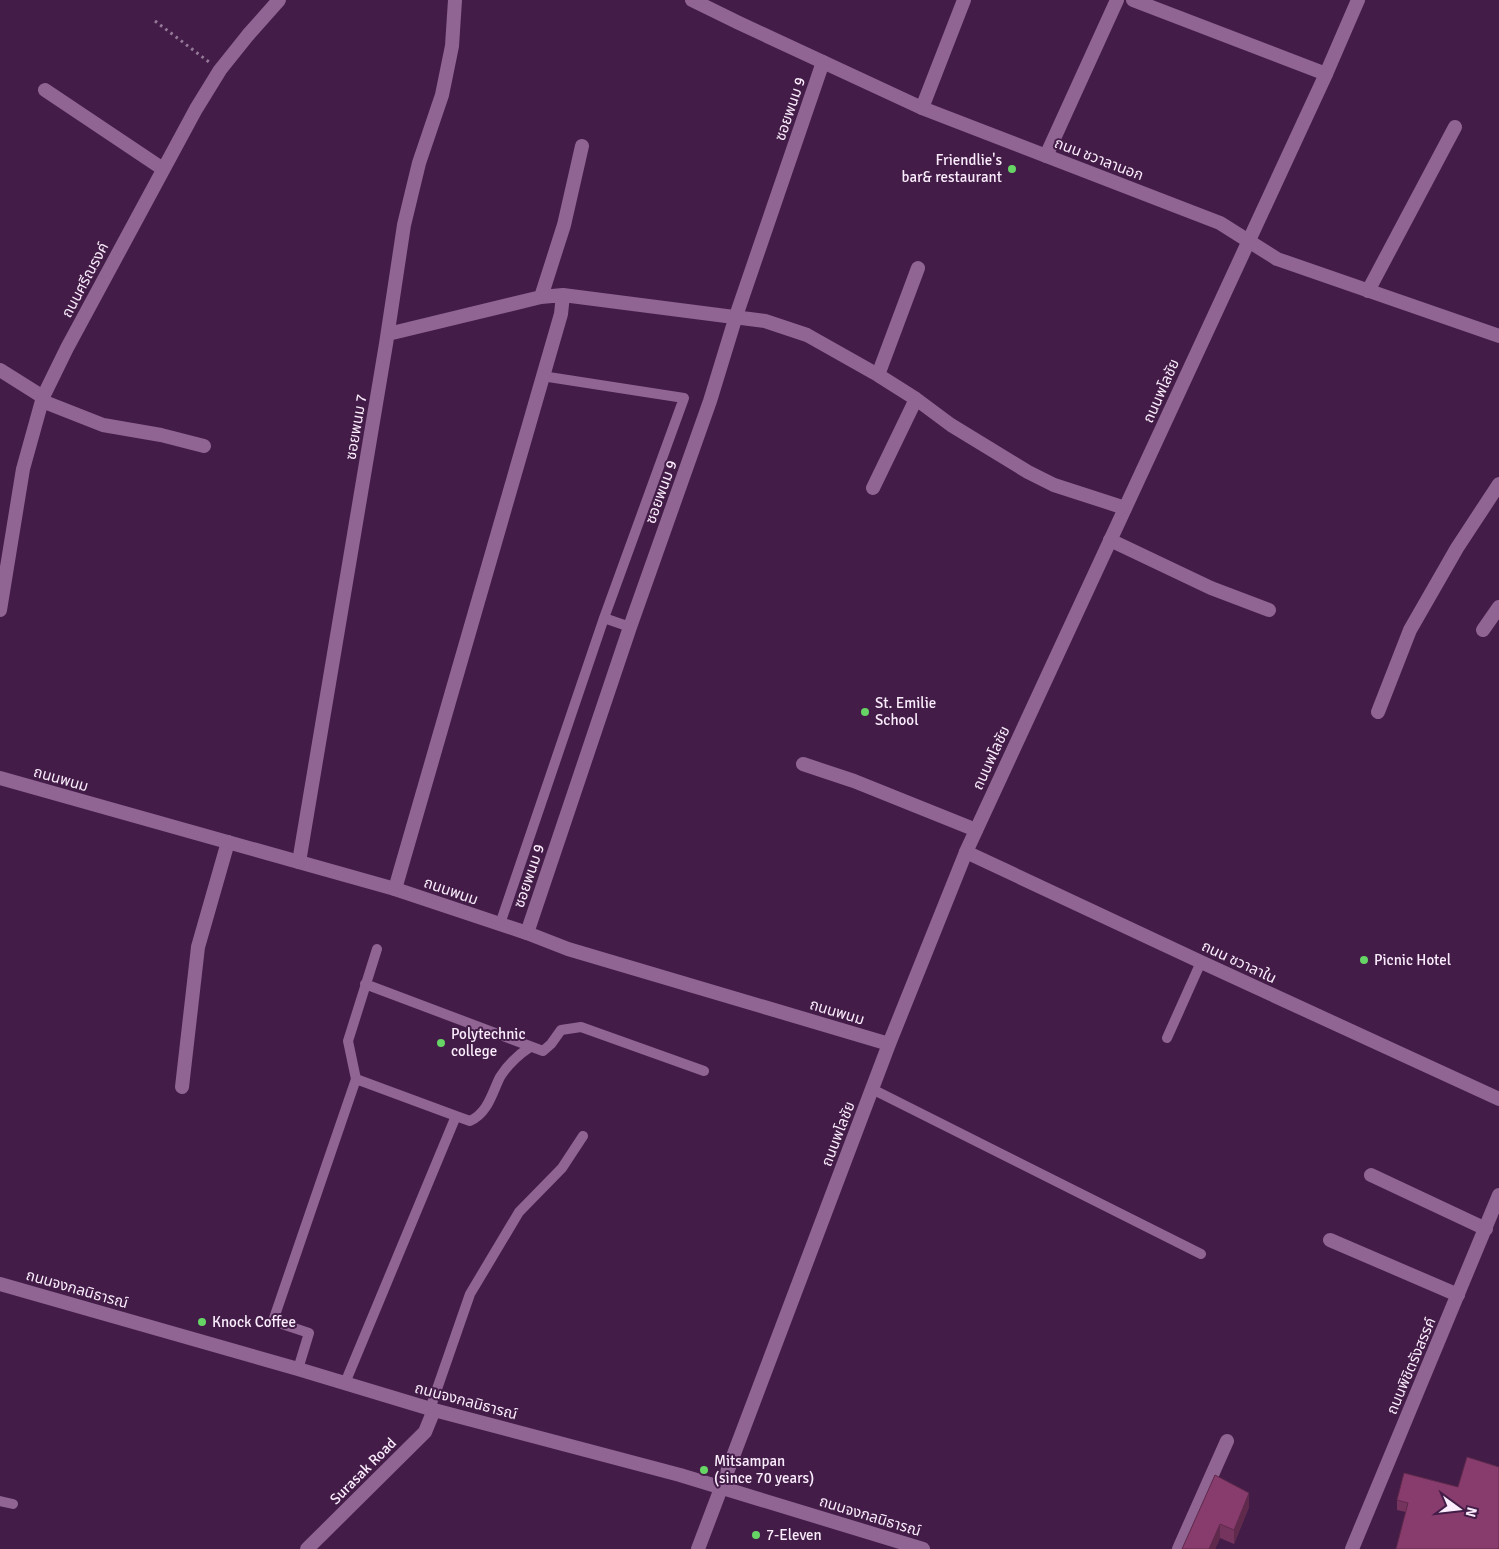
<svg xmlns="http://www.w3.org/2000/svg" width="1499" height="1549" font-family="Signika,'Noto Sans Thai',sans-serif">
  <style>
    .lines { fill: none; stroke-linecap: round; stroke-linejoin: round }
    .path { stroke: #957998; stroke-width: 3; stroke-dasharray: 2.5 4; stroke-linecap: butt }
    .service { stroke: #906594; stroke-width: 10 }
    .minor { stroke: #906594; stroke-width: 14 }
    .tertiary { stroke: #906594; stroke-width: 14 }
    .secondary { stroke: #906594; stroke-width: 14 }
    .wall { fill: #75345e }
    .shaded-wall { fill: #5f2a4c }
    .building { fill: #883c6d; stroke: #5f2a4c }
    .poi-dot { fill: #67d466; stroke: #431d48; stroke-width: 2 }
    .labels { text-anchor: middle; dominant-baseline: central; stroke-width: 4; stroke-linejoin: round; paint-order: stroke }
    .street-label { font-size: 15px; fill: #faecfc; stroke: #431d48 }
    .poi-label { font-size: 15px; fill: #faecfc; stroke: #431d48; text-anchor: start }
  </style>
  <rect width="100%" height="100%" fill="#431d48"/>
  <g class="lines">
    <!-- path -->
    <path class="path" d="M155,21L209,62"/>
    <!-- service -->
    <path class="service" d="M604,618L630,627
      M500,924L604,618L684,398L542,376
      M365,984L543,1051L551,1044L561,1030L581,1027L704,1071
      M1167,1038L1201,962
      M356,1079L348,1041L377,949
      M872,1089L1201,1254
      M456,1116L470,1121C488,1113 492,1093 500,1077C508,1064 518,1055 530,1047
      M298,1369L309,1333L273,1321L356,1079L456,1116L345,1383
      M430,1409L470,1294L519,1212L562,1168L583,1136
      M0,1501L13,1504"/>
    <!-- minor -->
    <path class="minor" d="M1133,0L1326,74
      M45,90L163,169
      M922,108L964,0
      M1046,156L1117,0
      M1368,291L1455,127
      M541,297L564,225L582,146
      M388,334L541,297L563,295L765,321L807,335L878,375L916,399L951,425L1028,472L1054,485L1125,508
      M0,370L43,397
      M878,375L918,268
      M42,401L103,425L161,435L204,446
      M873,488L916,399
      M1110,540L1211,588L1269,610
      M1483,630L1499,607
      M1378,712L1410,630L1457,548L1499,484
      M803,764L854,781L976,830
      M966,852L1201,962L1499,1099
      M299,862L386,344L404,225L419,163L442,95L452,46L455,0
      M395,889L561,314L563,295
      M527,933L630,627L710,401L736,316L823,62
      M182,1087L198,947L228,842
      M1371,1175L1486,1229
      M1330,1240L1458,1295
      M307,1549L425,1432L434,1410
      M1179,1549L1227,1441"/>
    <!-- tertiary -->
    <path class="tertiary" d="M0,778L395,889L527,933L568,949L889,1044
      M0,1284L298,1369L434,1410L680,1475L923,1549
      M698,1549L889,1044L966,852L1326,74L1358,0
      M1352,1549L1499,1195"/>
    <!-- secondary -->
    <path class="secondary" d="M692,0L739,23L922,108L1220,223L1277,259L1499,336
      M0,610L23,469L43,397L67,348L196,109L220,70L248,35L279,0"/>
  </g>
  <!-- wall -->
  <path class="wall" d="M1499,1467L1406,1512L1397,1510V1500L1458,1487Z
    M1215,1475L1249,1507L1234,1544L1220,1538L1215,1549H1182Z"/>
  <!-- shaded-wall -->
  <path class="shaded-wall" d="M1249,1493V1507L1234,1544V1530Z
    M1220,1524V1538L1215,1549H1209Z"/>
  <!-- building -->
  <path class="building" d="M1467,1457L1499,1467V1549H1396L1408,1503L1397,1500L1404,1473L1458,1487Z
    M1215,1475L1249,1493L1234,1530L1220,1524L1209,1549H1182Z"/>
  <!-- markers -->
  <g class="poi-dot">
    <circle cx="1012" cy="169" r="5"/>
    <circle cx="865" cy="712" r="5"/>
    <circle cx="1364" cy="960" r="5"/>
    <circle cx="441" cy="1043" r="5"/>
    <circle cx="202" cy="1322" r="5"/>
    <circle cx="704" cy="1470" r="5"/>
    <circle cx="756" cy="1535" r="5"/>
  </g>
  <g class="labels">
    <!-- street labels -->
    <g class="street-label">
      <text transform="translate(790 109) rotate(-71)">ซอยพนม 9</text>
      <text transform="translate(1099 159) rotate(21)">ถนน ชวาลานอก</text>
      <text transform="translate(85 280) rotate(-62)">ถนนศรีณรงค์</text>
      <text transform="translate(1161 391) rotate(-66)">ถนนพโลชัย</text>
      <text transform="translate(356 427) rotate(-80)">ซอยพนม 7</text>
      <text transform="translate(661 492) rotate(-70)">ซอยพนม 9</text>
      <text transform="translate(991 758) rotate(-65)">ถนนพโลชัย</text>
      <text transform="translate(61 779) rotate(16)">ถนนพนม</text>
      <text transform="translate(529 876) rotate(-71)">ซอยพนม 9</text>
      <text transform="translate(451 891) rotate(19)">ถนนพนม</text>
      <text transform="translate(1239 962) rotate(25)">ถนน ชวาลาใน</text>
      <text transform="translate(837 1012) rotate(17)">ถนนพนม</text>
      <text transform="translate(838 1134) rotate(-69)">ถนนพโลชัย</text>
      <text transform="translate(77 1289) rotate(16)">ถนนจงกลนิธารณ์</text>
      <text transform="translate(1411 1366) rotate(-67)">ถนนพิชิตรังสรรค์</text>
      <text transform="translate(466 1401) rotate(15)">ถนนจงกลนิธารณ์</text>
      <text transform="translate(363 1471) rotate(-45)">Surasak Road</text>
      <text transform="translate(870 1516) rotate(17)">ถนนจงกลนิธารณ์</text>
    </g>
    <!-- poi labels -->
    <g class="poi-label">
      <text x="1002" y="160" text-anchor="end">Friendlie's<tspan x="1002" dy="17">bar&amp; restaurant</tspan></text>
      <text x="875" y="703">St. Emilie<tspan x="875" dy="17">School</tspan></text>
      <text x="1374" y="960">Picnic Hotel</text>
      <text x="451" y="1034">Polytechnic<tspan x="451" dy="17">college</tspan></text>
      <text x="212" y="1322">Knock Coffee</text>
      <text x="714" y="1461">Mitsampan<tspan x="714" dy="17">(since 70 years)</tspan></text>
      <text x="766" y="1535">7-Eleven</text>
    </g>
  </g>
  <!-- north arrow -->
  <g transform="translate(1459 1509) rotate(105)" stroke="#431d48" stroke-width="4" paint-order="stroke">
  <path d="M0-4L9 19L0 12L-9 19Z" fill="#faecfc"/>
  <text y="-8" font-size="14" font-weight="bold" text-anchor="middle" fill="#faecfc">N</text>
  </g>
</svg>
